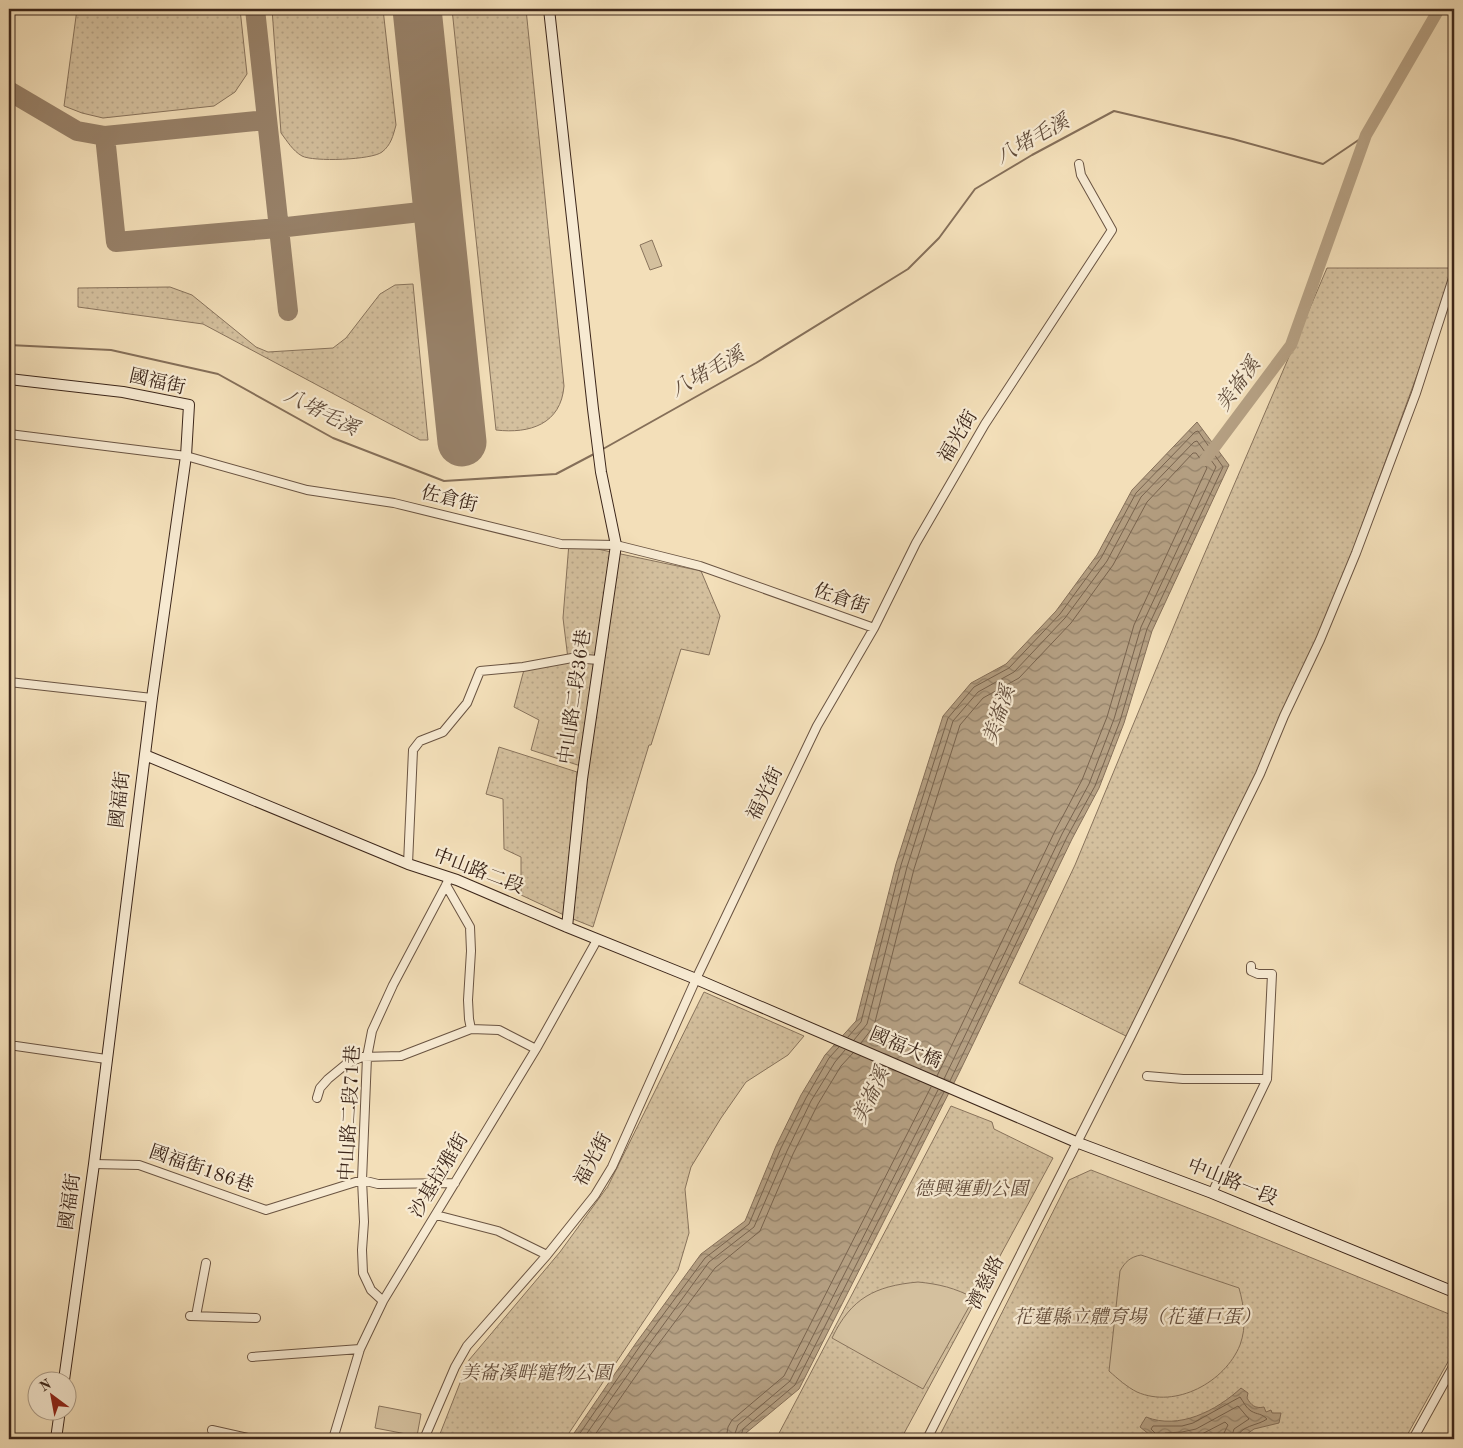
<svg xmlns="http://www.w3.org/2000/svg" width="1463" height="1448" font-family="'Old Standard TT','Noto Serif TC',serif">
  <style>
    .grass { fill: url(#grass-dots); stroke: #88735c }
    .garden { fill: #d4c09e; stroke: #88735c }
    .water { fill: url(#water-waves); stroke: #856f59 }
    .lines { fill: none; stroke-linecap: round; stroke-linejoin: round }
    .shore { stroke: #78634e; stroke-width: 1 }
    .stream { stroke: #856f59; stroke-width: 2 }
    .river { stroke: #b5a083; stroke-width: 12 }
    .taxiway { stroke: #98826a; stroke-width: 20 }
    .runway { stroke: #98826a; stroke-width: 49 }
    .street-casing { stroke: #6a5442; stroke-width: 10 }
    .secondary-casing { stroke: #3c261a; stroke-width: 12 }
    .street { stroke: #f7ead2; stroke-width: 8 }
    .secondary { stroke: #f7ead2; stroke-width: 10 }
    .labels { text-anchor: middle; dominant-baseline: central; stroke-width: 4.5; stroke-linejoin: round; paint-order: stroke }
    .street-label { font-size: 19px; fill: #3c261a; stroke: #f7ead2 }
    .park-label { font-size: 19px; font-style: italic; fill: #624c3b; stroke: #f7ead2 }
    .water-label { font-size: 20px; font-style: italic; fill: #604b3a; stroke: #f7ead2 }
  </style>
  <defs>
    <pattern id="grass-dots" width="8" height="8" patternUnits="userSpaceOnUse" patternTransform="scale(1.25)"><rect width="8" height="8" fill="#d4c09e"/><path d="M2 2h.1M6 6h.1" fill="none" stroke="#b7a588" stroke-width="1.8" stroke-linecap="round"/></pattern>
    <pattern id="water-waves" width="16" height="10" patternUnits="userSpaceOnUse" patternTransform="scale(1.25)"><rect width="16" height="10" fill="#b5a083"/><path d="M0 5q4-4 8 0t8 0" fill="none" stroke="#94826a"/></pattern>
  </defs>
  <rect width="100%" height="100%" fill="#f3dfb9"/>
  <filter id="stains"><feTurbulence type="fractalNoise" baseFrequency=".004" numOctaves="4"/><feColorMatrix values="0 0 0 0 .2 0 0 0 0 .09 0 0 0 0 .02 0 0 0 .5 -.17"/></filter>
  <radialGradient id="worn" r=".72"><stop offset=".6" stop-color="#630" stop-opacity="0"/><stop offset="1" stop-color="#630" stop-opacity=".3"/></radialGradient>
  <!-- grass -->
  <path class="grass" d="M77,9H240L247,74L235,92L214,106L103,118L82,113L64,106Z
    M272,9H383L396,125C393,136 391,145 382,152C372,160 313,162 302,156C293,151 287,141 281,133Z
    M452,9H526L564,386C561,424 530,434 496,430Z
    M1327,268H1454V274L1320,640L1130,1038L1019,983L1075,865L1186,597Z
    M413,284L428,440H420L203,324L78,307V288L170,287L192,295L256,347L268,352L333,348L346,338L380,294L395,285Z
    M569,543L701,571L720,616L709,655L681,649L651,745H649L593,927L573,919L587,768L531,750L539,720L514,707L525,666L568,659L563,618Z
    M499,747L577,772L564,915L521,895V857L504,849L503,799L486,794Z
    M704,992L804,1036L788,1055L746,1082L721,1118L691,1167L685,1189L689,1233L678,1270L565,1439H438L469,1360L560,1252L608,1186Z
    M951,1106L992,1122L994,1129L1053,1158L901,1439H776Z
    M1091,1170L1214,1218L1454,1316V1351L1405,1439H938L1069,1180Z"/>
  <!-- garden -->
  <path class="garden" d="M652,240L662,266L650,270L640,245Z
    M1141,1255L1239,1288C1244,1306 1247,1326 1240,1345C1225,1382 1176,1409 1137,1392C1127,1387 1118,1379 1109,1371L1120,1271C1125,1262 1130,1257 1141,1255Z
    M918,1282C939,1284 955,1288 974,1298L923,1389L832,1338C851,1298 875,1286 918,1282Z
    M379,1406L421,1414L417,1436L375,1428Z"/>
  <!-- water -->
  <path class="water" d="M1197,422L1229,465L1152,631L1124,723L1099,788L1072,839L960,1071L799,1389L746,1433L744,1439H570L636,1343L701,1254L745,1221L776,1146L801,1095L825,1055L856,1021L896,864L943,716L971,683L1006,664L1056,611L1097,555L1132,490Z
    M1241,1388L1248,1393L1247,1398C1251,1405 1255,1409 1264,1407L1266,1412L1271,1410L1272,1413H1281L1279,1423L1254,1429L1240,1439H1155L1140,1427L1146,1417C1179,1430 1216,1411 1241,1388Z"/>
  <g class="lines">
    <!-- shore -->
    <path class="shore" d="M848,1037L861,1022L901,865L948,718L974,687L1009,668L1060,614L1101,558L1136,493L1195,432L1198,431L1223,467L1147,629L1120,721L1095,786L1067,837L950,1081
      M854,1040L867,1024L907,867L953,721L978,692L1014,672L1065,618L1107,561L1141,497L1194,442L1197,441L1216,467L1141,627L1114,719L1089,784L1062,834L944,1079
      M861,1043L874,1026L914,869L960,725L983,698L1019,678L1071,623L1113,565L1147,502L1193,453H1196L1207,468L1134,625L1107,717L1082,780L1055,831L937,1076
      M576,1439L640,1346L705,1258L749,1224L781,1148L806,1098L829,1058L839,1047
      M583,1439L645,1350L709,1262L754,1227L787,1151L811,1101L835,1062L845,1050
      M592,1439L651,1354L715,1268L760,1231L793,1154L818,1104L841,1066L853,1053
      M726,1439L728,1427L732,1420L784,1376L931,1087
      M733,1439L738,1425L790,1381L938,1090
      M740,1439L743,1429L795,1385L944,1092
      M1158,1439L1157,1435L1151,1429L1153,1426H1182L1193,1423L1240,1397C1243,1401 1246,1408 1251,1411C1258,1415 1261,1413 1267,1419C1258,1426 1239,1425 1237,1439
      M1164,1439L1165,1433L1182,1432L1196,1429L1238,1406L1249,1419L1234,1429L1231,1439
      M1186,1439L1200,1435L1225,1422L1228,1425L1224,1433L1223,1439"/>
    <!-- stream -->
    <path class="stream" d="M9,345L111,350L218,374L333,438L444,481L556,474L594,454
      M603,449L756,363L908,269L939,238L975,189L1032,155L1114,111L1233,139L1323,164L1366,135"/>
    <!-- river -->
    <path class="river" d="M1205,460L1291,345L1366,135L1439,9"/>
    <!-- taxiway -->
    <path class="taxiway" d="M255,9L288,311
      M9,91L77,131L105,136L266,120
      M105,136L116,242L278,228L438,210"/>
    <!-- runway -->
    <path class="runway" d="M417,9L462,442"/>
    <defs>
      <path id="street" d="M9,434L186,456L307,490L394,503L561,544L616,545L700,566L874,628
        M9,682L152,698
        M408,864L413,750L420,741L443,732L467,703L480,671L523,667L572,658L599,660
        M446,885L470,927L471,951L468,1000L469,1019L471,1029
        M9,1049L12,1046H16L106,1059
        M1147,1076L1183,1079H1267L1272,974H1258L1251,971V966
        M317,1098L320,1088L328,1079L345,1065L355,1060L362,1057L401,1056L471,1029L499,1030L536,1049
        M94,1164L139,1165L266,1210L362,1180L378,1184L455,1183
        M1212,1193L1267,1079
        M436,1215L498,1231L547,1255
        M383,1301L371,1290L363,1273L362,1250L364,1222L362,1180L367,1057L372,1031L393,985L446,885L449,878
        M190,1316L256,1318
        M196,1316L206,1263
        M252,1357L360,1349
        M212,1430L252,1439
        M333,1439L360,1349L383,1301L536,1049L597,940
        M424,1439L455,1367L467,1346L547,1255L595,1195L612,1167L696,979L817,726L874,628L916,543L985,424L1112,230L1081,175L1079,164
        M927,1439L1130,1038L1260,774L1284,716L1320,640L1356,553L1416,393L1454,275
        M1413,1439L1454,1365"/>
      <path id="secondary" d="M549,9L593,409L601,472L616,545L582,779L567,927
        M9,379L123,392L189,405L186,456L152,698L94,1164L64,1380
        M145,755L408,864L457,880L567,927L696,979L1076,1142L1212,1193L1454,1292
        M56,1439L60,1410"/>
    </defs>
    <!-- street casing -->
    <use href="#street" class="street-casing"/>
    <!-- secondary casing -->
    <use href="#secondary" class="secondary-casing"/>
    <!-- street -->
    <use href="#street" class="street"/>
    <!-- secondary -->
    <use href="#secondary" class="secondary"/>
  </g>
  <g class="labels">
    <!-- street labels -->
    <g class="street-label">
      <text transform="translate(157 383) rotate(13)">國福街</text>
      <text transform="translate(959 437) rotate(-59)">福光街</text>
      <text transform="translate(449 500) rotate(14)">佐倉街</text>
      <text transform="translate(841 600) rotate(19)">佐倉街</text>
      <text transform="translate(576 697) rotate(-82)">中山路二段36巷</text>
      <text transform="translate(766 794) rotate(-64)">福光街</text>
      <text transform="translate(121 800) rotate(-83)">國福街</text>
      <text transform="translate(478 872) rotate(21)">中山路二段</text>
      <text transform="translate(905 1049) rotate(23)">國福大橋</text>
      <text transform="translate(351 1113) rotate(-87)">中山路二段71巷</text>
      <text transform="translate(594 1160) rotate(-62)">福光街</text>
      <text transform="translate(201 1170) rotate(19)">國福街186巷</text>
      <text transform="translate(440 1176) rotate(-59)">沙基拉雅街</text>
      <text transform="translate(1232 1183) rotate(22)">中山路一段</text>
      <text transform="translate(71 1202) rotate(-82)">國福街</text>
      <text transform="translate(987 1283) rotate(-63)">濟慈路</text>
    </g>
    <!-- park labels -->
    <g class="park-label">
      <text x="971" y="1190">德興運動公園</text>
      <text x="1137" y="1318">花蓮縣立體育場（花蓮巨蛋）</text>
      <text x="536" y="1374">美崙溪畔寵物公園</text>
    </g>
    <!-- water labels -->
    <g class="water-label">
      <text transform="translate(1033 140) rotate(-29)">八堵毛溪</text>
      <text transform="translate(708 373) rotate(-29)">八堵毛溪</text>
      <text transform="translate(1239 385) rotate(-54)">美崙溪</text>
      <text transform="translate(321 413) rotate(27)">八堵毛溪</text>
      <text transform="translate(1000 715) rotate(-71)">美崙溪</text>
      <text transform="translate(872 1096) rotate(-65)">美崙溪</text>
    </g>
  </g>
  <!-- margin -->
  <rect width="1463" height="1448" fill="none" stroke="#f3dfb9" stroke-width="30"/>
  <rect x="10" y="10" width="1443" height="1428" fill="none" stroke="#3c261a" stroke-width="2.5"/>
  <rect x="15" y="15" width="1433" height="1418" fill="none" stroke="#3c261a"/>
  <!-- north arrow -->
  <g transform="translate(52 1396) rotate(328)"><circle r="24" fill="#f7ead2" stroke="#ac9c88"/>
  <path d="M0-4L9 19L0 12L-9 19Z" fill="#8f2418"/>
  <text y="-8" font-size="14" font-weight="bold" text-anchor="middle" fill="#3c261a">N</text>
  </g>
  <rect width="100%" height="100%" filter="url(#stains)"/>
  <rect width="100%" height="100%" fill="url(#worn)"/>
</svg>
